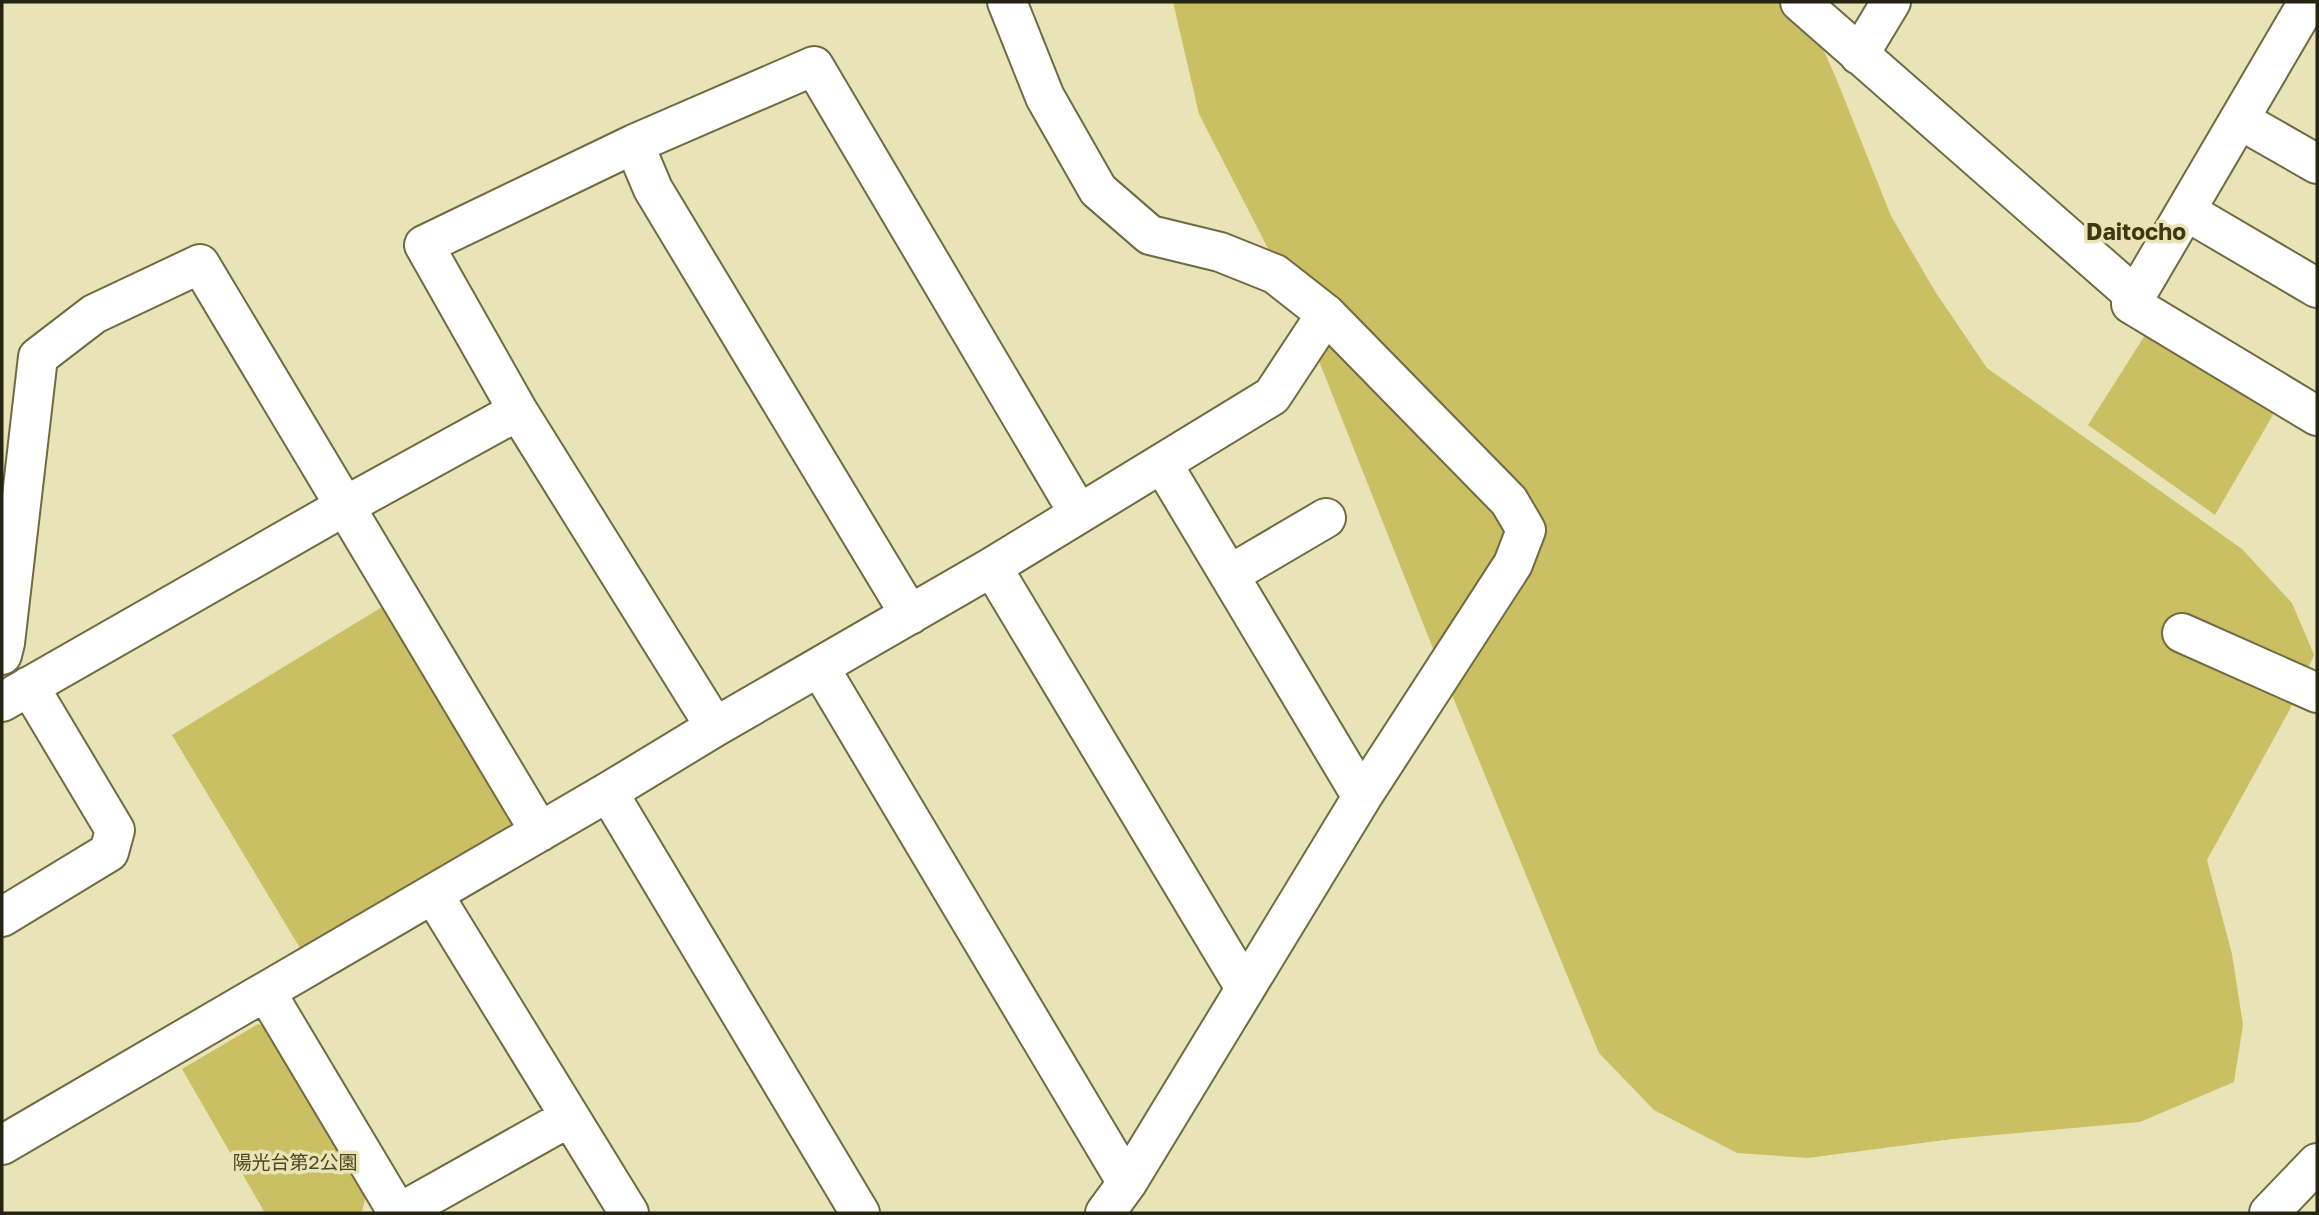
<svg xmlns="http://www.w3.org/2000/svg" width="2319" height="1215" font-family="'Golos Text','Noto Sans JP',sans-serif">
  <style>
    .green { fill: #cabf63 }
    .lines { fill: none; stroke-linecap: round; stroke-linejoin: round }
    .minor-casing { stroke: #6f6a42; stroke-width: 42 }
    .minor { stroke: #fff; stroke-width: 38 }
    .labels { text-anchor: middle; dominant-baseline: central; stroke-width: 7; stroke-linejoin: round; paint-order: stroke }
    .park-label { font-size: 19px; fill: #4c471e; stroke: #e9e4b7 }
    .quarter-label { font-size: 23px; font-weight: bold; fill: #3d3810; stroke: #e9e4b7 }
  </style>
  <rect width="100%" height="100%" fill="#e9e4b7"/>
  <!-- green -->
  <path class="green" d="M1173,2H1802L1836,78L1891,216L1936,293L1987,368L2242,549L2292,603L2314,655L2289,711L2207,860L2232,954L2243,1025L2234,1082L2140,1122L1952,1139L1808,1158L1737,1153L1654,1110L1599,1053L1432,646L1296,303L1199,114Z
    M2147,332L2277,408L2215,515L2088,425Z
    M387,604L518,828L303,953L172,735Z
    M258,1024L277,1031L369,1185L362,1211L358,1213H265L182,1069Z"/>
  <g class="lines">
    <defs>
      <path id="minor" d="M1007,2L1045,97L1098,190L1150,235L1220,252L1275,274L1326,314L1509,501L1526,530L1513,564L1362,797L1127,1183L1105,1213
        M1800,2L2135,296
        M2308,2L2131,304L2317,416
        M1859,55L1891,2
        M2240,120L2317,164
        M634,144L653,189L910,615
        M2186,211L2317,288
        M1162,463L1362,797
        M992,567L1245,988
        M1229,575L1326,518
        M2182,633L2317,693
        M2,655L5,643L38,357L94,314L200,264L540,832
        M820,668L1127,1183
        M2,702L345,506L518,411
        M715,727L518,411L424,245L634,144L814,66L1079,514
        M608,792L860,1213
        M433,894L629,1213
        M2,917L109,852L115,830L29,686
        M266,992L398,1213
        M2,1145L608,792L715,727L992,567L1272,396L1326,314
        M399,1213L570,1117
        M2269,1213L2317,1163"/>
    </defs>
    <!-- minor casing -->
    <use href="#minor" class="minor-casing"/>
    <!-- minor -->
    <use href="#minor" class="minor"/>
  </g>
  <g class="labels">
    <!-- park labels -->
    <g class="park-label">
      <text x="295" y="1161">陽光台第2公園</text>
    </g>
    <!-- quarter labels -->
    <g class="quarter-label">
      <text x="2136" y="231">Daitocho</text>
    </g>
  </g>
  <!-- border -->
  <rect width="2319" height="1215" fill="none" stroke="#252312" stroke-width="7"/>
</svg>
